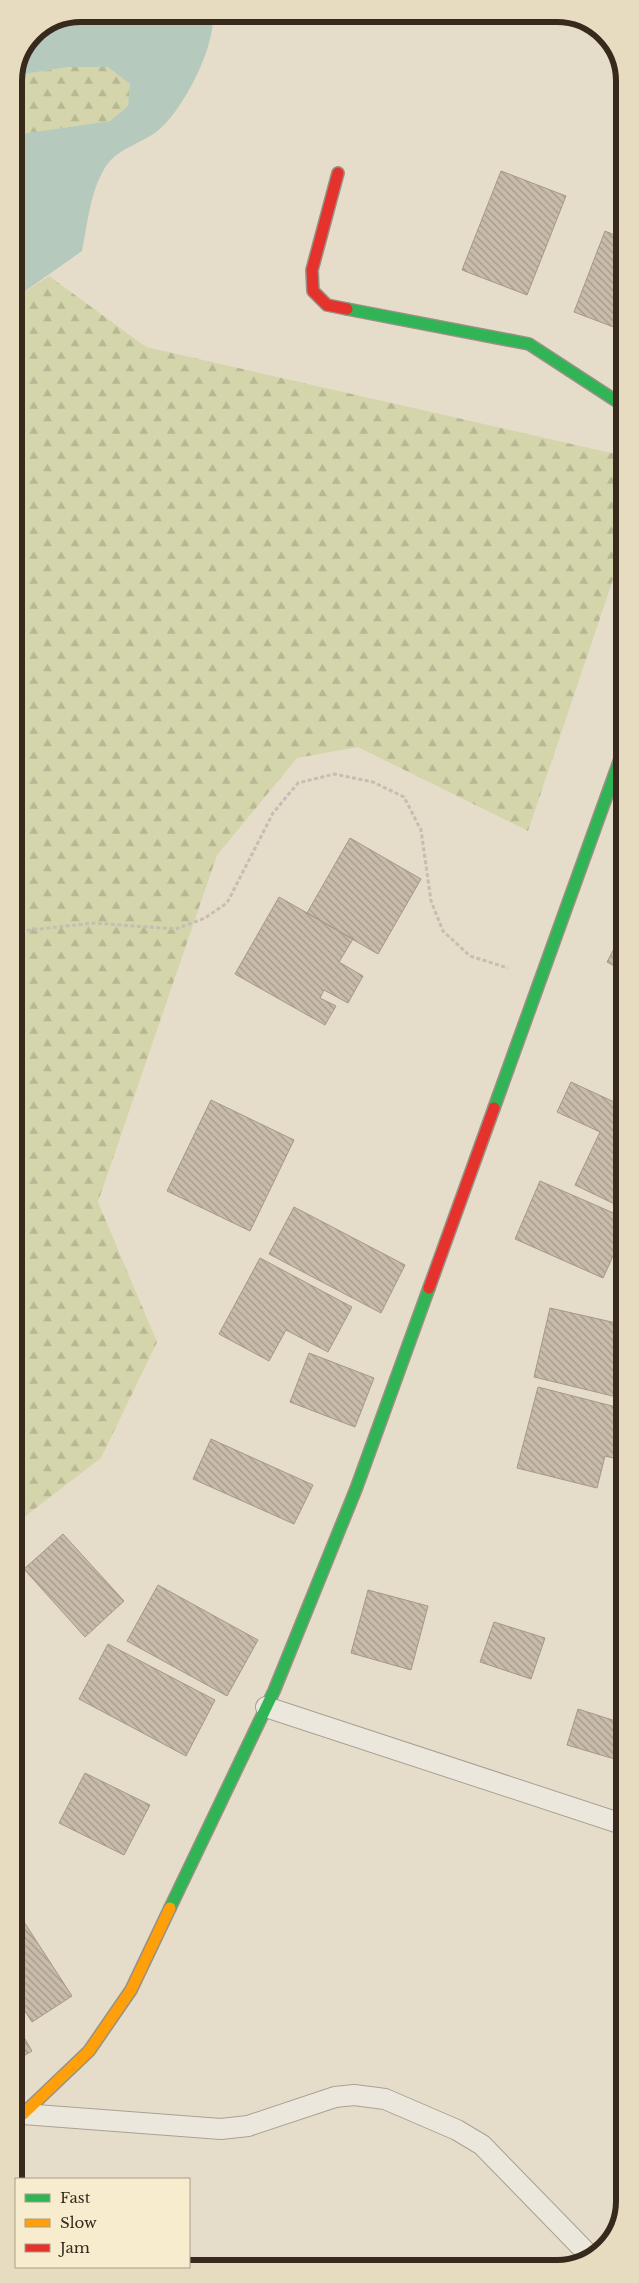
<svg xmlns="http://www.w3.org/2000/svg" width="639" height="2283" font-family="'Libre Baskerville',serif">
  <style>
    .forest { fill: url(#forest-firs) }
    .water { fill: #b6c9bd }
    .building { fill: url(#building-back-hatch); stroke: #a59889 }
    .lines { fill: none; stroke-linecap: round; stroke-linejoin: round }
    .lane-casing { stroke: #a9a193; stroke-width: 22 }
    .fast-casing { stroke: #999183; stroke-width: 14 }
    .slow-casing { stroke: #999183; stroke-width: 14 }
    .jam-casing { stroke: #999183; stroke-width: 14 }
    .path { stroke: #c4beb3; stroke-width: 3; stroke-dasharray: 4 2.5; stroke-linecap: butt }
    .lane { stroke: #ece7dc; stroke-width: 20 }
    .fast { stroke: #30b455; stroke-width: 11 }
    .slow { stroke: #ff9f0a; stroke-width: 11 }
    .jam { stroke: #e5322d; stroke-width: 11 }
    .rim { fill: none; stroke: #37291c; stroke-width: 6 }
  </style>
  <defs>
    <pattern id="forest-firs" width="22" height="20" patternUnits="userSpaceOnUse" patternTransform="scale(1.25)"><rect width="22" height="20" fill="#d4d5ab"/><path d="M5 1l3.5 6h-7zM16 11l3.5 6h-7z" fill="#b7b793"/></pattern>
    <pattern id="building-back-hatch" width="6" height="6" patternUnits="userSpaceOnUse" patternTransform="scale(1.25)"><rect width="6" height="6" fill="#c8bbaa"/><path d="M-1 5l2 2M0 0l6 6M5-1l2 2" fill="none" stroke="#a3988a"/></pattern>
  </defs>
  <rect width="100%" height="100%" fill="#e5ddc9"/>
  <!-- forest -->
  <path class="forest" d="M69,67H108L130,84L128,106L110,121L14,135V82L17,75Z
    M49,276L146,347L624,456V547L528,831L358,747L297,758L217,855L98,1202L157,1342L101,1458L15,1524L14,299Z"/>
  <!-- water -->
  <path class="water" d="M82,14H213C215,47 186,104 162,127C146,143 120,146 106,166C90,191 88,222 82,251L14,299V135L110,121L128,106L130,84L108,67H69L17,75L34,34Z"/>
  <!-- building -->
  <path class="building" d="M501,171L566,196L527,295L462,270Z
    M605,231L624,239V331L574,312Z
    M350,838L421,879L378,954L307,913Z
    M279,897L353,939L339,962L363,976L348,1003L324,990L320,998L336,1006L325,1025L235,974Z
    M624,930V971L607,962Z
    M571,1082L625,1107V1209L575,1185L600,1132L557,1112Z
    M211,1100L294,1140L250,1231L167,1191Z
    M540,1181L625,1218V1230L603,1278L515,1239Z
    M294,1207L405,1265L381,1313L269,1254Z
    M260,1258L352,1307L328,1352L286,1330L269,1361L219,1334Z
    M550,1308L625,1325V1399L534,1377Z
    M309,1353L374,1378L355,1427L290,1402Z
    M538,1387L620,1408L615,1427L625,1430V1461L605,1456L597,1488L517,1468Z
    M211,1439L313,1485L294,1524L193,1479Z
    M63,1534L124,1601L85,1637L24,1569Z
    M158,1585L258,1640L227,1696L127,1641Z
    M368,1590L428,1606L411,1670L351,1653Z
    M494,1622L545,1638L531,1679L480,1662Z
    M108,1644L215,1700L186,1756L79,1699Z
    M578,1709L625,1724V1739L618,1760L567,1745Z
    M85,1773L150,1805L124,1855L59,1823Z
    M15,1908L72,1996L32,2022L15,1996Z
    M15,2022L32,2051L15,2061Z"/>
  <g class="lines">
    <defs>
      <path id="lane" d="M266,1707L625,1825
        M23,2114L221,2129L248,2126L335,2097L354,2095L385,2099L457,2130L482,2145L590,2256"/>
      <path id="fast" d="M347,309L529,344L624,406
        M494,1108L624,748
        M170,1908L274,1691L356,1489L429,1288"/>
      <path id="slow" d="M15,2118L23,2114L89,2051L131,1990L170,1908"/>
      <path id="jam" d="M338,173L312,270L313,291L327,305L347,309
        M429,1288L494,1108"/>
    </defs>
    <!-- lane casing -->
    <use href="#lane" class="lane-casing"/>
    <!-- fast casing -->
    <use href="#fast" class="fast-casing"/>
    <!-- slow casing -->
    <use href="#slow" class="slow-casing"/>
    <!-- jam casing -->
    <use href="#jam" class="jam-casing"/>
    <!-- path -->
    <path class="path" d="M14,932L93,923L176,929L205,918L227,903L273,813L298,783L334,774L373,782L404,797L421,830L431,901L443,931L470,956L508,968"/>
    <!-- lane -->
    <use href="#lane" class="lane"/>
    <!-- fast -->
    <use href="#fast" class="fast"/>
    <!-- slow -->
    <use href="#slow" class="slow"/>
    <!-- jam -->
    <use href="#jam" class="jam"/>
  </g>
  <!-- crop -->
  <path d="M0 0H639V2283H0ZM81 22H557A59 59 0 0 1 616 81V2201A59 59 0 0 1 557 2260H81A59 59 0 0 1 22 2201V81A59 59 0 0 1 81 22Z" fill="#e8dcc0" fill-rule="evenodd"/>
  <path class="rim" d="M81 22H557A59 59 0 0 1 616 81V2201A59 59 0 0 1 557 2260H81A59 59 0 0 1 22 2201V81A59 59 0 0 1 81 22Z"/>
  <!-- legend -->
  <rect x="15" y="2178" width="175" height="90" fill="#f7ecce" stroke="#aa9e87"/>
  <rect x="25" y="2194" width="25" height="8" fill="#30b455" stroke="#aa9e87"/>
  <text x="60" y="2203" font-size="15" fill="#37291c">Fast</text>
  <rect x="25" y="2219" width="25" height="8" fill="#ff9f0a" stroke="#aa9e87"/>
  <text x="60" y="2228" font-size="15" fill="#37291c">Slow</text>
  <rect x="25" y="2244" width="25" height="8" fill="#e5322d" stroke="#aa9e87"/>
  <text x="60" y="2253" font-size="15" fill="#37291c">Jam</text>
</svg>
